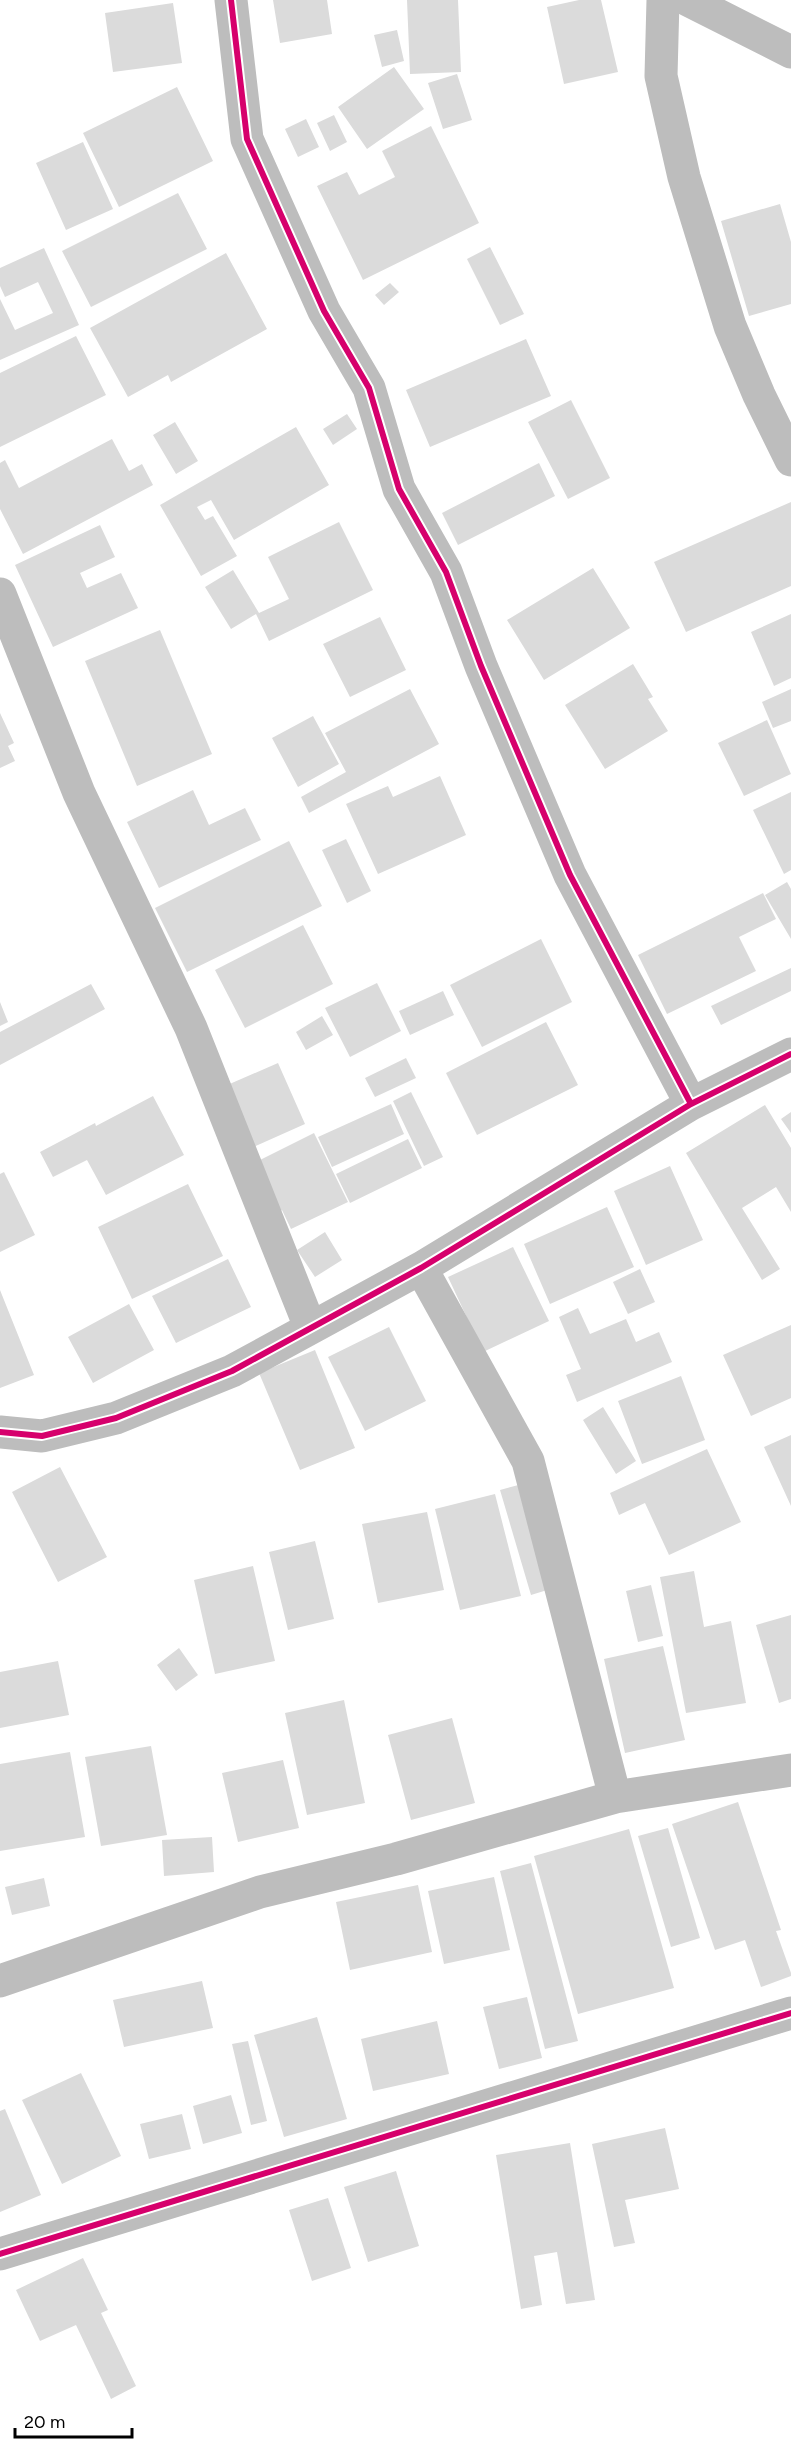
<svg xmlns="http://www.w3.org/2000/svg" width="791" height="2452" font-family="Figtree,sans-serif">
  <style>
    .building { fill: #dbdbdb }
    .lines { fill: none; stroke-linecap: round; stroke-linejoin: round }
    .minor { stroke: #bdbdbd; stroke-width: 33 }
    .cycleway-casing { stroke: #fff; stroke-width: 10 }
    .cycleway { stroke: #d6006c; stroke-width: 6 }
  </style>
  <rect width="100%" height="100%" fill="#fff"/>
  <!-- building -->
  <path class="building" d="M273,0H327L332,34L280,43Z
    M407,0H458L461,72L410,74Z
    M579,0H601L618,72L564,84L547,7Z
    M173,3L182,63L113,72L105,13Z
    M397,30L404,61L382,67L374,35Z
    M394,67L424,109L367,149L338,107Z
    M457,74L472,120L443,129L428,83Z
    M177,87L213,161L119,207L83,133Z
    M334,115L347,142L330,151L317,123Z
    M306,119L319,147L298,157L285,129Z
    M431,126L479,223L363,280L317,186L347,172L359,195L395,177L382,151Z
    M83,142L113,209L66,230L36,163Z
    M178,193L207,249L91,307L62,251Z
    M780,204L791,242V304L749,316L721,221Z
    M490,247L524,314L500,325L467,259Z
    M44,248L79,325L0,360V299L15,330L53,313L38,282L5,297L0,286V268Z
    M226,253L267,329L171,382L168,375L128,397L90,328Z
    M390,283L399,292L384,305L375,295Z
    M76,336L106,395L0,447V373Z
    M526,339L551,396L430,447L406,390Z
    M571,400L610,478L568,499L528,422Z
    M347,414L357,429L333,445L323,429Z
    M175,422L198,461L176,474L153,435Z
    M296,427L329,485L234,540L211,500L197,507L205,520L213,516L237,556L201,576L160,505Z
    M112,439L129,471L142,464L153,485L23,554L0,509V463L5,460L19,488Z
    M539,463L555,496L458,545L442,513Z
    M791,502V586L686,632L654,562Z
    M339,522L373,590L269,641L256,614L231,629L205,587L233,570L259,613L289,599L268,557Z
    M100,525L115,557L80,573L87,588L121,573L138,608L53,647L15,565Z
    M593,568L630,628L544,680L507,620Z
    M791,614V678L774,686L751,632Z
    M380,617L406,670L350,697L323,644Z
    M160,630L212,754L137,786L85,661Z
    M633,664L653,697L648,699L668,731L605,769L565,705Z
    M410,689L439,744L309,813L301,797L346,772L325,733Z
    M791,689V721L773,728L762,702Z
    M0,713L14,743L8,746L15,761L0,768Z
    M313,716L339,764L298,787L272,738Z
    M767,720L791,774L744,796L718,743Z
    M440,776L466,835L378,874L346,804L388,786L393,797Z
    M193,790L209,825L245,808L261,840L159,888L127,822Z
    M791,792V870L784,874L753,810Z
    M346,839L371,891L347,903L322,850Z
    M289,841L322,906L187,972L155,908Z
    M787,882L791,889V939L765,895Z
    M763,893L776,919L739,937L756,971L667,1014L638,955Z
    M303,925L333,984L245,1028L215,970Z
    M541,939L572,1002L482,1047L450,985Z
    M791,968V991L721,1025L711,1006Z
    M377,983L401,1031L350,1057L325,1008Z
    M91,984L105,1009L0,1065V1032Z
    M443,991L454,1015L410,1035L399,1011Z
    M0,1002L8,1022L0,1026Z
    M322,1016L333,1035L306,1050L296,1032Z
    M546,1022L578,1085L477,1135L446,1073Z
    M406,1058L416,1078L375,1097L365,1078Z
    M278,1063L305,1124L251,1148L225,1086Z
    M411,1092L443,1157L424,1166L393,1101Z
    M153,1096L184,1155L106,1195L87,1160L53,1177L40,1152L95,1123L96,1126Z
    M391,1104L404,1134L332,1167L318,1137Z
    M765,1105L791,1148V1212L776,1187L742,1208L780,1269L762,1280L686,1153Z
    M791,1112V1133L781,1119Z
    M314,1133L348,1202L291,1229L282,1210L279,1212L258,1161Z
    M408,1139L422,1168L350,1203L336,1174Z
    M670,1166L703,1240L646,1265L614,1191Z
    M4,1172L35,1235L0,1252V1174Z
    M188,1184L223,1256L132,1299L98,1227Z
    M607,1207L634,1267L550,1304L524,1244Z
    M325,1232L342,1260L315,1277L297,1250Z
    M513,1247L549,1321L483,1352L448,1277Z
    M228,1259L251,1307L176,1343L152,1296Z
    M640,1269L655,1302L628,1314L613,1282Z
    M0,1290L34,1375L0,1388Z
    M129,1304L154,1350L93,1383L68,1337Z
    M578,1308L590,1334L626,1319L636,1342L659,1332L672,1362L577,1402L566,1375L581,1369L559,1317Z
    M791,1325V1398L751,1416L723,1355Z
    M389,1327L426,1401L365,1431L328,1357Z
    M315,1350L355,1448L300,1470L259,1373Z
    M681,1376L705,1440L642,1464L618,1401Z
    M603,1407L636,1461L616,1474L583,1420Z
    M791,1435V1506L764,1447Z
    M707,1449L741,1522L669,1555L645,1503L619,1515L610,1493Z
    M60,1467L107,1557L58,1582L12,1492Z
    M526,1483L557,1587L531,1595L500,1490Z
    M495,1494L521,1596L460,1610L435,1509Z
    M427,1512L444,1590L378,1603L362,1524Z
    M315,1541L334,1619L288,1630L269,1552Z
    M253,1566L275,1661L215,1674L194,1580Z
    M694,1571L704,1627L731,1621L746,1703L686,1713L660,1577Z
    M651,1585L663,1636L638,1642L626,1591Z
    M791,1615V1699L779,1703L756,1625Z
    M663,1646L685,1740L625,1753L604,1659Z
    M179,1648L198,1675L176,1691L157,1665Z
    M58,1661L69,1715L0,1728V1672Z
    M344,1700L365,1803L307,1815L285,1713Z
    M452,1718L475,1803L411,1820L388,1735Z
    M151,1746L167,1835L101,1846L85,1757Z
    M70,1752L85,1837L0,1851V1764Z
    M283,1760L299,1828L238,1842L222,1773Z
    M738,1802L781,1930L776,1931L791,1973V1976L761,1987L745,1940L715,1950L672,1824Z
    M668,1828L700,1938L671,1947L638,1836Z
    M629,1829L674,1988L578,2014L534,1856Z
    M212,1837L214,1872L164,1876L162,1840Z
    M531,1863L578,2041L545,2049L500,1871Z
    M494,1877L510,1950L444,1964L428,1891Z
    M44,1878L50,1906L12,1915L5,1887Z
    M418,1885L432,1952L350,1970L336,1902Z
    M202,1981L213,2028L124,2047L113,2000Z
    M527,1997L542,2058L499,2069L483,2007Z
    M317,2017L347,2119L284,2137L254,2035Z
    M437,2021L449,2074L373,2091L361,2039Z
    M248,2041L267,2121L251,2125L232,2044Z
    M81,2073L121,2156L62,2184L22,2100Z
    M231,2095L242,2133L203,2144L193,2106Z
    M5,2109L41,2195L0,2212V2111Z
    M182,2114L191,2149L149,2159L140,2124Z
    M665,2128L679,2189L625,2200L635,2243L614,2247L592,2144Z
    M570,2143L595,2300L566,2304L557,2252L534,2256L542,2305L521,2309L496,2155Z
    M396,2171L419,2246L368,2262L344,2187Z
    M328,2198L351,2268L312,2281L289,2210Z
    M83,2258L108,2310L101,2313L136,2386L111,2399L76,2325L40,2341L16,2290Z"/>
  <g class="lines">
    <!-- minor -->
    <path class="minor" d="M231,0L247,139L324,311L369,388L399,489L446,572L481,666L570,875L691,1104
      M663,0L661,76L684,177L730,326L759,395L791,460
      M688,0L791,52
      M0,594L79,793L191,1028L310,1327
      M421,1268L528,1461L615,1797
      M0,1432L42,1436L116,1418L232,1371L421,1268L691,1104L791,1054
      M0,1981L260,1892L396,1859L615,1797L791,1770
      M0,2254L791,2013"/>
    <defs>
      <path id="cycleway" d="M231,0L247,139L324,311L369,388L399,489L446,572L481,666L570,875L691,1104
        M0,1432L42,1436L116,1418L232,1371L421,1268L691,1104L791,1054
        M0,2254L791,2013"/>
    </defs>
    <!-- cycleway casing -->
    <use href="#cycleway" class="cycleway-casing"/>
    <!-- cycleway -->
    <use href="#cycleway" class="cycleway"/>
  </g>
  <!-- scale -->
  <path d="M15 2428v9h117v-9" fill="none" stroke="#000000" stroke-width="3"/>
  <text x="24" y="2428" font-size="18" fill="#000000" stroke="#ffffff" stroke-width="4.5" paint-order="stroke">20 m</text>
</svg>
